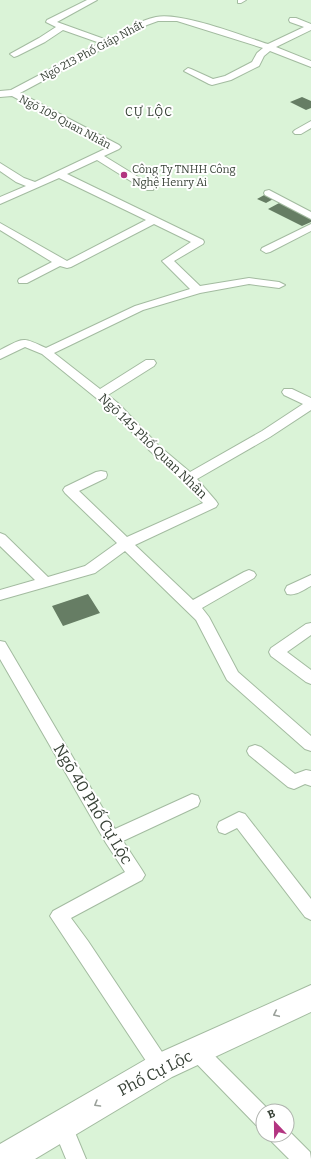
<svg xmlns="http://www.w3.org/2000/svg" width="311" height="1159" font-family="Bitter,serif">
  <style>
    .building { fill: #667d64 }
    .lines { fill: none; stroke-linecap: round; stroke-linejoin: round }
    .lane-casing { stroke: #a3bba0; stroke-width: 2 }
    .street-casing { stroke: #a3bba0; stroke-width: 2 }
    .lane { fill: #fff; fill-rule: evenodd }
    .street { fill: #fff; fill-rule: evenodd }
    .oneway { stroke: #9aa09a }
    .poi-dot { fill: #b33481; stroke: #fff; stroke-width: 1.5 }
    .labels { text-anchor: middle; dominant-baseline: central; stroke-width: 4; stroke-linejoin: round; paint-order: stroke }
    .far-street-label { font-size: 11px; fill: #364035; stroke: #fff }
    .far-poi-label { font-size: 11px; fill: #364035; stroke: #fff; text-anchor: start }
    .far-neighbourhood-label { font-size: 12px; letter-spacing: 1px; fill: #364035; stroke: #fff }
    .street-label { font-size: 13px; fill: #364035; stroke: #fff }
    .near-street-label { font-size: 16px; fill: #364035; stroke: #fff }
  </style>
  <rect width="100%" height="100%" fill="#daf3d7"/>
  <!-- building -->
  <path class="building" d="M302,97L311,101V108L306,110L290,102Z
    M266,194L275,198L266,203L257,199Z
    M281,202L311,218V222L302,226L268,209Z
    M88,594L100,613L63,626L52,606Z"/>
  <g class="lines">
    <defs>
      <path id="lane" d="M87,0H97L57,22L107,40C123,31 138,21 156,17C182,12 242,36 268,44L304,27L290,22L289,20L290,18H296L311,24V30L276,47L311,61V67L270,51L264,56L259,66L231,80L212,85L209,84L184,71L188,68L191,69L213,79L225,76L252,62L257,53L263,48L177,21H158L147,25L20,93L119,145L121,147L119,149L104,156L153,186L154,188L153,190H145L97,160L67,174L203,240L204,242L203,244L174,261L200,286L249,278L279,282L285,285L279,288L249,284L200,293L143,310L54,353L100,389L146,360H154L156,363L154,366L108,395L119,404L158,445L190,472L262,431L303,404L284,395L282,392L284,389H292L311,398V410L270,437L197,479L216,501L218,504L216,507L135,545L193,600L244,572L249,570L254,572L256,575L254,578L202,608L209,617L238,672L311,736V751L305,749L227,680L196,620L125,551L95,573L0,600V590L35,580L0,546V533L5,535L48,577L85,566L117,543L65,493L63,490L65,487L96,472L101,471L106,472L107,475L106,478L79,491L127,537L203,503L184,481L150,451L111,410L42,354L25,347L0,359V350C24,338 21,336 46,348L135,306L190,289L162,261L191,242L154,224L71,267L67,268L60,266L27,283H19L18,281L19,279L52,262L0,230V223L67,261L146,220L59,178L0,204V197L26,186L16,182L0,171V163L24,178L35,182L109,147L12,96L0,97V91L11,90L100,43L63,30L45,42L17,56L14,57L10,54L39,38L56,27L46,22L47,20Z
        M238,0H246L241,3H238Z
        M311,121V128L301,134H295L293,132L295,130Z
        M269,190L311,212V219L265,195L264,193L265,191Z
        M311,224V231L270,252L266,253L261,250L262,248Z
        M311,575V586C303,590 296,596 287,594L285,590L287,586Z
        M311,623V635L287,652L311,670V684L306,682L271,656L269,652L271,648L306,624Z
        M0,641L5,642L115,829L192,794L198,796L200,801L198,806L123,841L142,870L145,875L142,880L71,918L88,941L168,1061L170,1067L168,1073L161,1076L154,1073L50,916L53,911L125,872L106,843L0,659Z
        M255,745L261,747L295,774L306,770L311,771V786L305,784L294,789L288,787L249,755L247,751L249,747Z
        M239,812L245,814L311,899V920L305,917L237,828L225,834L219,832L217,827L219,822Z
        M197,1042L204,1045L270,1111H263V1128L256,1125L190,1057L188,1051L190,1045Z
        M62,1115L69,1118L86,1159H66L52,1125L55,1118Z
        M287,1129L310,1152L311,1159H289L272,1142L269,1135H287Z"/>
      <path id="street" d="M311,985V1012L172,1077L35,1159H0V1144L150,1057Z"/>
    </defs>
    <!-- lane casing -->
    <use href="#lane" class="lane-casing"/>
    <!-- street casing -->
    <use href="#street" class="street-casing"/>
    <!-- lane -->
    <use href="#lane" class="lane"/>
    <!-- street -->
    <use href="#street" class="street"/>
  </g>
  <!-- one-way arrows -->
  <defs><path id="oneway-chevron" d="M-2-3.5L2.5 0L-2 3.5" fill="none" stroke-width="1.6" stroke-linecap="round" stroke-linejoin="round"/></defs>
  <g class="oneway">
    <use href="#oneway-chevron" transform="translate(276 1014) rotate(155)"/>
    <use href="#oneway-chevron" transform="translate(97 1104) rotate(150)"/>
  </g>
  <!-- markers -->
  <circle class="poi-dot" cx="124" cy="175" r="4"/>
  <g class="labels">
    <!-- far-street labels -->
    <g class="far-street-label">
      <text transform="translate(92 51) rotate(-28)">Ngõ 213 Phố Giáp Nhất</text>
      <text transform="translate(65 122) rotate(28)">Ngõ 109 Quan Nhân</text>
    </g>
    <!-- far-poi labels -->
    <g class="far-poi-label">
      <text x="132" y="169">Công Ty TNHH Công<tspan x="132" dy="13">Nghệ Henry Ai</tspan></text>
    </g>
    <!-- far-neighbourhood labels -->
    <g class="far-neighbourhood-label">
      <text x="149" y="112">CỰ LỘC</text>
    </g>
    <!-- street labels -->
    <g class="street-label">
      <text transform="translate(153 446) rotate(44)">Ngõ 145 Phố Quan Nhân</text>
    </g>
    <!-- near-street labels -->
    <g class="near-street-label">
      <text transform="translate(93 804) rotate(59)">Ngõ 40 Phố Cự Lộc</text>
      <text transform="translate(155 1073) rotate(-27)">Phố Cự Lộc</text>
    </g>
  </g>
  <!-- north arrow -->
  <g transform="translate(275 1123) rotate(338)"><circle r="19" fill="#ffffff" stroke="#afb3ae"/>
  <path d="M0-3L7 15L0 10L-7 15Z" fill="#b33481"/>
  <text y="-6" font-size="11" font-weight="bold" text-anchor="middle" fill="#364035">B</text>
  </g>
</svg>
